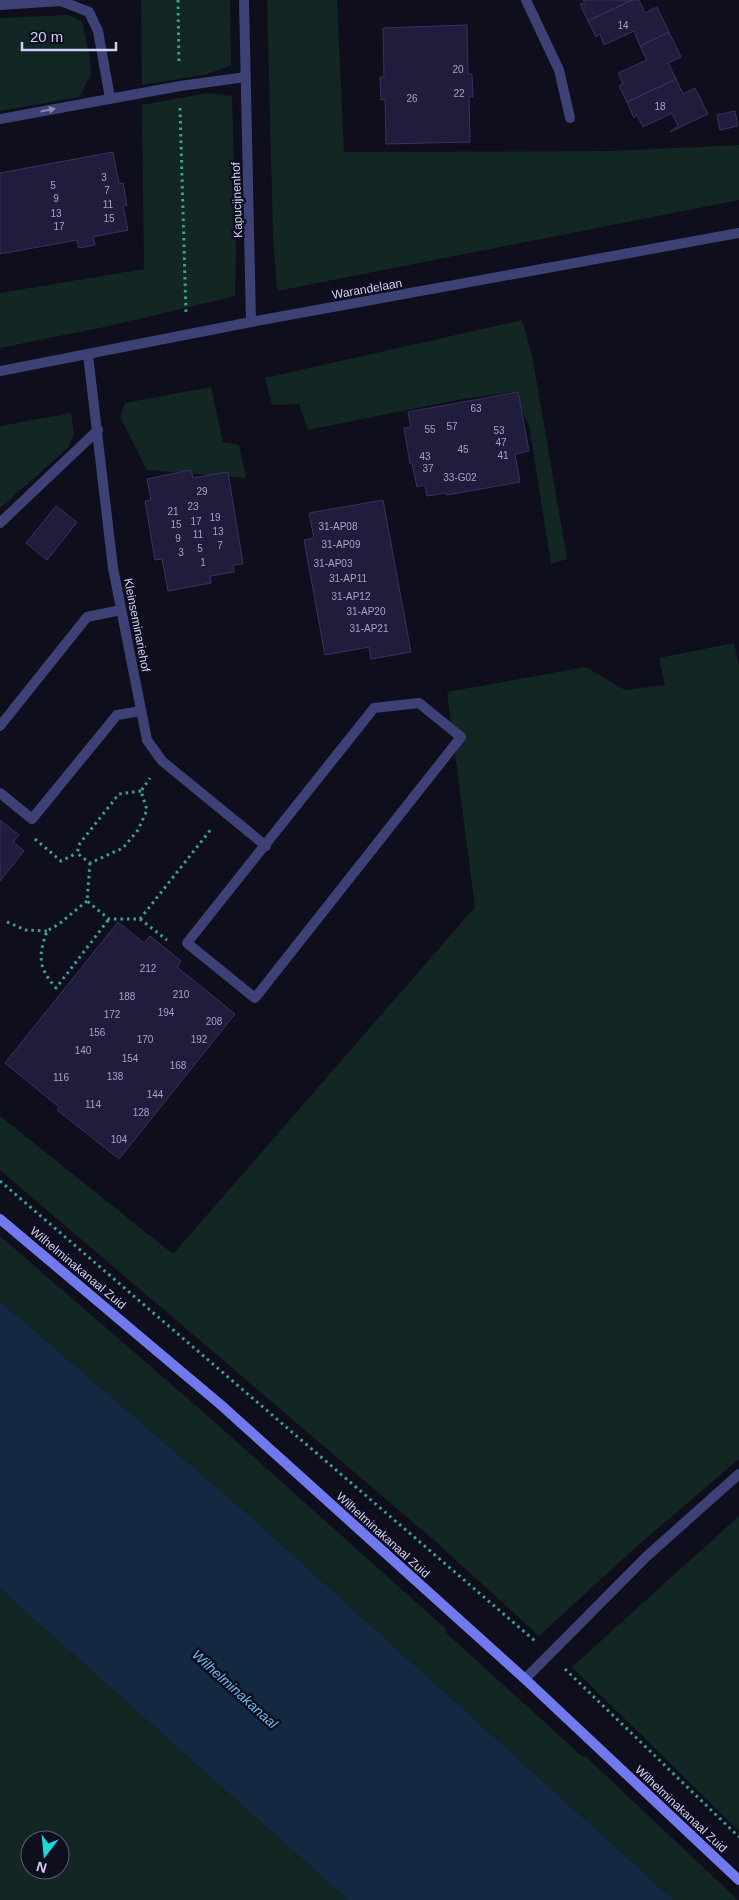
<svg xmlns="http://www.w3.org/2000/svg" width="739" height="1900" font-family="Helvetica,sans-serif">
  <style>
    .green { fill: #122623; fill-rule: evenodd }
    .water { fill: #132941 }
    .building { fill: #201c3b; stroke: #373165 }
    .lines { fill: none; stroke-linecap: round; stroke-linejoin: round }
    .path { stroke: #3ba293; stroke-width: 3; stroke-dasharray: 2.5 4; stroke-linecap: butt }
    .lane { stroke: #3e4176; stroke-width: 10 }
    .street { stroke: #3e4176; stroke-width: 10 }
    .secondary { stroke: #7179ee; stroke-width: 10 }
    .oneway { fill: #8888b8 }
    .labels { text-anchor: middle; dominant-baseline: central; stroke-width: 5; stroke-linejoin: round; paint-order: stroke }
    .number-label { font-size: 10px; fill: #a5a2ca }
    .street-label { font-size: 12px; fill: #d1cff9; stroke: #0f0e1d }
    .water-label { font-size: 14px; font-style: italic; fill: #69bced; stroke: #0f0e1d }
  </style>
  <rect width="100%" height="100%" fill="#0f0e1d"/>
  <!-- green -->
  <path class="green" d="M141,0H230L231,65L208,74L142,85Z
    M267,0H337L344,152L614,151L739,145V200L277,291L273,234Z
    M68,15L82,22L90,59L91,75L79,97L0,111V18Z
    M208,93L232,96L236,251L235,296L114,325L0,348V293L144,269L142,105Z
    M522,320L533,360L567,559L551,564L529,425L512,392L457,400L308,430L299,404L272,405L265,378Z
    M211,387L223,442L239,445L246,478L147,470L120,417L125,403Z
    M71,413L74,434L68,448L0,508V426Z
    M734,643L739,665V1459L636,1547L539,1636L435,1541L0,1170V1116L173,1254L475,907L447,692L586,667L625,690L665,685L659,658Z
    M0,1236L209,1417L446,1629L445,1632L583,1757L585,1756L738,1900H674L251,1517L0,1301Z
    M739,1516V1831L572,1667Z
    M0,1589L348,1900H0ZM30,1840H60V1870H30Z"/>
  <!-- water -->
  <path class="water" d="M0,1301L251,1517L674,1900H348L0,1589Z"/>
  <!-- building -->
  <path class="building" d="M583,0H632L588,21L580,4L585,3Z
    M632,0H639L645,13L657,7L669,32L640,46L634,31L604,45L600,34L596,37L588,21Z
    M467,25L468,74H472L473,97H469L470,142L386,144L385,99L381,100L380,77H384L383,28Z
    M669,32L681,57L668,63L676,79L627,102L619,86L623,84L618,73L647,60L640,46Z
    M676,79L683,94L695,88L708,114L670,132L678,126L672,113L643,127L637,115L634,118L627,102Z
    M735,111L738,126L720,130L717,115Z
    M113,152L119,184L123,183L127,205L123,206L128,230L93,237L95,245L79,248L77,240L0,254V173Z
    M518,392L529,451L515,454L520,482L447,495L446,493L427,496L425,485L417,487L412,463L410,464L404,428L411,427L408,412Z
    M191,470L193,478L228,472L243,564L233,565L234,572L210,576L211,583L168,591L162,559L155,560L145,501L151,500L147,479Z
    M383,500L411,652L371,659L369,647L325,655L304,540L314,538L309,513Z
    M56,506L77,522L47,560L26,543Z
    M0,820L19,835L13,842L24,851L0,881Z
    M118,922L144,943L150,936L181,961L177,967L235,1014L119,1159L57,1110L59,1107L5,1063Z"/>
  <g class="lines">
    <!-- path -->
    <path class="path" d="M178,0L179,64
      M180,108L186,314
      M141,791L119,794L80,843L77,853L90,863L123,848L138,830L147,810L141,791L150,778
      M35,839L61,861L77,853
      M90,863L87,901L109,919H140L212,828
      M87,901L59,924L47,931C38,957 38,967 56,988L109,919
      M140,919L167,940
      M7,922L26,930L47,931
      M0,1181L535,1641
      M565,1669L739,1837"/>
    <!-- lane -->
    <path class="lane" d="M0,523L98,430
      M419,703L461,737L255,998L187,943L374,708Z
      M0,726L87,617L121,610
      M0,793L32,819L117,715L141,711"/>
    <!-- street -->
    <path class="street" d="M244,0L251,322
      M526,0L559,70L570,118
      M0,5L61,1L89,12L98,31L110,98
      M0,119L180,86L246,77
      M88,355L113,568L147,740L162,761L266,846
      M0,371L251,322L739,233
      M525,1679L646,1557L739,1474"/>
    <!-- secondary -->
    <path class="secondary" d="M0,1219L221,1405L525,1679L739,1880"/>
  </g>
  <!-- one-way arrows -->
  <defs><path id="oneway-solid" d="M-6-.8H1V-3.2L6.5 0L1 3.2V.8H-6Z" transform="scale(1.25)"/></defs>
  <use class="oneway" href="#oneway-solid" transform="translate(48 110) rotate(-11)"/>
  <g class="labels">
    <!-- number labels -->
    <g class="number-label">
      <text x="623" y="25">14</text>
      <text x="458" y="69">20</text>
      <text x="459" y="93">22</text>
      <text x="412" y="98">26</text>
      <text x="660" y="106">18</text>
      <text x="104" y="177">3</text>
      <text x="53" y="185">5</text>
      <text x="107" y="190">7</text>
      <text x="56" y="198">9</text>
      <text x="108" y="204">11</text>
      <text x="56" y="213">13</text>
      <text x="109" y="218">15</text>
      <text x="59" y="226">17</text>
      <text x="476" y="408">63</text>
      <text x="452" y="426">57</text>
      <text x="430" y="429">55</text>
      <text x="499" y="430">53</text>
      <text x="501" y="442">47</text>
      <text x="463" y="449">45</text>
      <text x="503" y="455">41</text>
      <text x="425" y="456">43</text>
      <text x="428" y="468">37</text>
      <text x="460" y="477">33-G02</text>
      <text x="202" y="491">29</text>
      <text x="193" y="506">23</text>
      <text x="173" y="511">21</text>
      <text x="215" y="517">19</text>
      <text x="196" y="521">17</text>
      <text x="176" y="524">15</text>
      <text x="338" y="526">31-AP08</text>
      <text x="218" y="531">13</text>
      <text x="198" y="534">11</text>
      <text x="178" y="538">9</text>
      <text x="341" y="544">31-AP09</text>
      <text x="220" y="545">7</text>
      <text x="200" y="548">5</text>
      <text x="181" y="552">3</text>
      <text x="203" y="562">1</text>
      <text x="333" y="563">31-AP03</text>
      <text x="348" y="578">31-AP11</text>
      <text x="351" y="596">31-AP12</text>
      <text x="366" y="611">31-AP20</text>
      <text x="369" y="628">31-AP21</text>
      <text x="148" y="968">212</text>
      <text x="181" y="994">210</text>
      <text x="127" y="996">188</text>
      <text x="166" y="1012">194</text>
      <text x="112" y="1014">172</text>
      <text x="214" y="1021">208</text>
      <text x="97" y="1032">156</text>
      <text x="145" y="1039">170</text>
      <text x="199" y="1039">192</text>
      <text x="83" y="1050">140</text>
      <text x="130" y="1058">154</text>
      <text x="178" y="1065">168</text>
      <text x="115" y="1076">138</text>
      <text x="61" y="1077">116</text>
      <text x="155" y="1094">144</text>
      <text x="93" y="1104">114</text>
      <text x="141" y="1112">128</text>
      <text x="119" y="1139">104</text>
    </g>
    <!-- street labels -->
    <g class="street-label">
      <text transform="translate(237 200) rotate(-92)">Kapucijnenhof</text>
      <text transform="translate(367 289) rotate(-10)">Warandelaan</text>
      <text transform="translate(137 625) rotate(79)">Kleinseminariehof</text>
      <text transform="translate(78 1268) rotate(40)">Wilhelminakanaal Zuid</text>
      <text transform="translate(383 1535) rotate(42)">Wilhelminakanaal Zuid</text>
      <text transform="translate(681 1809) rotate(43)">Wilhelminakanaal Zuid</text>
    </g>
    <!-- water labels -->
    <g class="water-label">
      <text transform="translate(235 1689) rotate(42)">Wilhelminakanaal</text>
    </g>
  </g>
  <!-- north arrow -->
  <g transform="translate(45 1855) rotate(196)"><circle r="24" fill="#0f0e1d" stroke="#5d5b75"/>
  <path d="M0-4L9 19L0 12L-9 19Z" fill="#1ad8db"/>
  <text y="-8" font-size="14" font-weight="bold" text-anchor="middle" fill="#d1cff9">N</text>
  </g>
  <!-- scale -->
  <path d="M22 42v8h94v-8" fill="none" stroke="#d1cff9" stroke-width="2.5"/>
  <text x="30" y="42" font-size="15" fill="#d1cff9" stroke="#0f0e1d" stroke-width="4" paint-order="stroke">20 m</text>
</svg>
